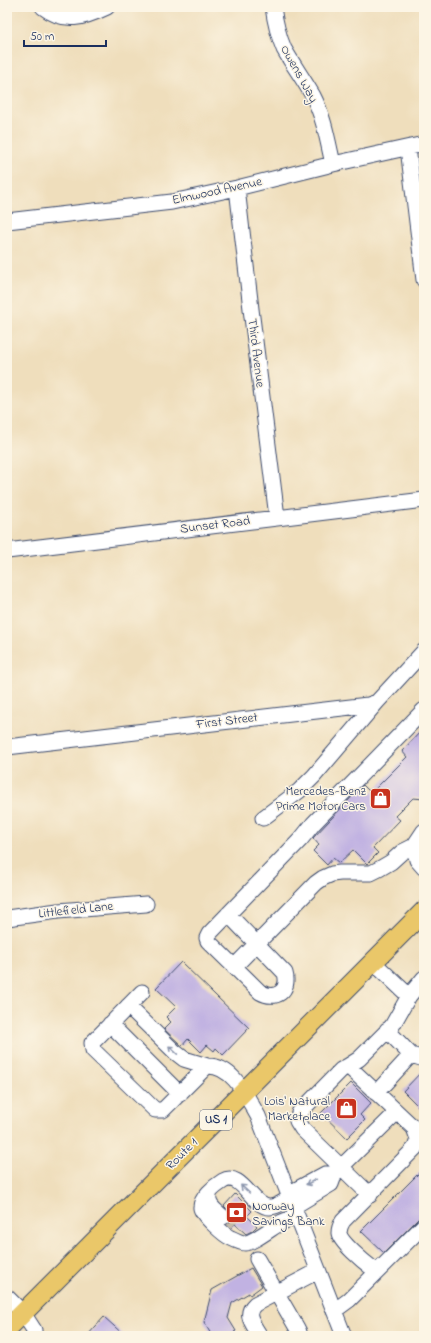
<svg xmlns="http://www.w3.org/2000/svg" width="431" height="1343" font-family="'Indie Flower',sans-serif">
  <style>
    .building { fill: #c1b2e2 }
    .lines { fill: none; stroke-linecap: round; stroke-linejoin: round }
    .minor-tunnel { stroke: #c5bba9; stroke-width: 15; stroke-dasharray: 15 8; stroke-linecap: butt }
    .minor-casing { stroke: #3b496c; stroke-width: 17 }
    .major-casing { stroke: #3b496c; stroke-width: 21 }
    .minor { stroke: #fff; stroke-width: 15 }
    .major { stroke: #eac769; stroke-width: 19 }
    .oneway { stroke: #8d97ae }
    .labels { text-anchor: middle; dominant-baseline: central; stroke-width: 3; stroke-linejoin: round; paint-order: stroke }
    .shield { fill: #fcf5e5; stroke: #5e6a86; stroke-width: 1 }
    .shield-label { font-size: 12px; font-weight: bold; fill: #1b2f5e }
    .street-label { font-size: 13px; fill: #1b2f5e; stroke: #fcf5e5 }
    .poi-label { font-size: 13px; fill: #1b2f5e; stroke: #fcf5e5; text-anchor: end }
  </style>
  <rect width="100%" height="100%" fill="#fcf5e5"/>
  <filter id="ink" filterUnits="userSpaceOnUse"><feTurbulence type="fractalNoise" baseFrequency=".025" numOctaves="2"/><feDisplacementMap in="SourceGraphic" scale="8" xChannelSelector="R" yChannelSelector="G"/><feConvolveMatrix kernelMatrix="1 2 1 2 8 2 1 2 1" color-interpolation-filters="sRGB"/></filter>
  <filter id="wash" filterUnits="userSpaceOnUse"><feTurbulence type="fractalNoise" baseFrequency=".012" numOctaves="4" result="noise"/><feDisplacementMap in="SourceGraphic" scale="16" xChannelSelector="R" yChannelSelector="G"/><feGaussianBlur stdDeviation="0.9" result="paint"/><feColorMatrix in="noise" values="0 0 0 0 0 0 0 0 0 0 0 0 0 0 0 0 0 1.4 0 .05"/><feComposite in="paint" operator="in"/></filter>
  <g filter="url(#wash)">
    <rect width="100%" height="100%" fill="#efdebc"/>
    <g id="blocks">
      <!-- building -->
      <path class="building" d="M424,728V799L413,798L395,816L400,820L373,848L378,853L367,864L353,850L339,863L333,858L327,865L313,851L319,845L313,838L363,785L371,793L407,757L402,751Z
        M181,962L249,1028L223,1055L216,1048L214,1051L207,1045L201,1052L188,1039L182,1046L164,1029L171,1022L166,1017L176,1007L156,988Z
        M424,1069V1112L403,1091Z
        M351,1083L371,1103L360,1115L365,1120L347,1138L321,1113Z
        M424,1168V1216L418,1219L384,1253L361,1231Z
        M235,1194L252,1211L247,1216L257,1226L252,1231L246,1234L235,1224L231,1228L227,1225L232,1219V1214L224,1206Z
        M251,1268L262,1286L250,1295L249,1293L232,1303L228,1318L236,1331L234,1332L237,1336H212L204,1322L212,1290Z
        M104,1317L125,1336H87Z"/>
    </g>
  </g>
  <g filter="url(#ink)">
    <use href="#blocks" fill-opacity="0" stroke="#3b496c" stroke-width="1"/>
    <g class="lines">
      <!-- minor-tunnel -->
      <path class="minor-tunnel" d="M223,1217L232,1227"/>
      <defs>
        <path id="minor" d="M43,7C65,24 84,18 107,7
          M273,7C275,22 278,35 284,49C293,65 304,80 313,96C324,117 328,142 333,164
          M408,148L424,280
          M237,188L251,309L277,517
          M7,221L172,202L237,188L333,164L424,144
          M7,551L424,500
          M7,747L368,705L377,702L424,651
          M263,818L299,791L314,776L377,702
          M423,848L414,846L417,860L424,868
          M228,914L285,973C290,991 276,1001 260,992L208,941L207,938L209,934L301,839L313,824L424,710
          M7,918L58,911L146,904
          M373,962L409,996L392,1026L359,1059L348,1066L414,1128L418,1139L415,1148L343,1221C341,1224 339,1228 339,1233C340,1242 364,1262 372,1268L375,1273
          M234,967L316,883L323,878L332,874L340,873H371L379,869L391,862L402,852L414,846L424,831
          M142,992L92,1043L93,1050L155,1110H163L207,1066C233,1065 247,1097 258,1116L344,1336
          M409,996L424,978
          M128,1006L175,1052L184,1059L207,1066
          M110,1024L180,1094
          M387,1030L411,1055L424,1059
          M348,1066L341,1070L299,1113L297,1121L302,1129L370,1195
          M376,1093L411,1055
          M210,1192C205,1204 215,1210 223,1217
          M288,1194L325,1174L335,1173
          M290,1198C284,1201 277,1207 270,1207C253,1208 241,1170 223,1181C215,1186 200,1198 201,1208C201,1214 225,1236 231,1238C235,1240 241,1243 245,1243C253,1243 274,1226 282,1222C287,1220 292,1218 297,1216
          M293,1207L331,1184L335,1173L397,1112
          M257,1259L297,1328L299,1332L298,1336
          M7,1297L23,1313L34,1330V1336
          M334,1311L349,1300L424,1225
          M260,1336C254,1325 243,1315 255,1304L318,1271"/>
        <path id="major" d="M7,1329L424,911"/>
      </defs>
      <!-- minor casing -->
      <use href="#minor" class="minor-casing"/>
      <!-- major casing -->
      <use href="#major" class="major-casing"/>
      <!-- minor -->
      <use href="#minor" class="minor"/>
      <!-- major -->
      <use href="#major" class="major"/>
    </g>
    <!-- one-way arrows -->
    <defs><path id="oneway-shaft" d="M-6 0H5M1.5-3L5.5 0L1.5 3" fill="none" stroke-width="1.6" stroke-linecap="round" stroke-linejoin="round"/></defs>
    <g class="oneway">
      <use href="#oneway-shaft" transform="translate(173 1050) rotate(-137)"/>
      <use href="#oneway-shaft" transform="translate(311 1182) rotate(153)"/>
      <use href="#oneway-shaft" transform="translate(245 1189) rotate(-138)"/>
    </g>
  </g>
  <!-- icons -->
  <defs>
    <symbol id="shop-square" viewBox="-11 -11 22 22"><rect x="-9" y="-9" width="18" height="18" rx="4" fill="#c8321e" stroke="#fcf5e5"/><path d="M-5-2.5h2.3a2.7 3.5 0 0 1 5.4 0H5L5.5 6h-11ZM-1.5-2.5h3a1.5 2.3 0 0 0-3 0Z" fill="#fff"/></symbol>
    <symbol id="bank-square" viewBox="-11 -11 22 22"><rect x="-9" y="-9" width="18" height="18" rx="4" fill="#c8321e" stroke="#fcf5e5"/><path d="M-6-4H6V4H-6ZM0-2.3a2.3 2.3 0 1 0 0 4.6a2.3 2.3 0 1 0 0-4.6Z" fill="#fff"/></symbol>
  </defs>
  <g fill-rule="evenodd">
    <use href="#shop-square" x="368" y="786" width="25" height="25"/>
    <use href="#shop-square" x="334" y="1096" width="25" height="25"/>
    <use href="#bank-square" x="224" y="1200" width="25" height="25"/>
  </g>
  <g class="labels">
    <!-- shield labels -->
    <rect class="shield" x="200" y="1110" width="32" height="20" rx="3"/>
    <g class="shield-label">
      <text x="216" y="1120">US 1</text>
    </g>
    <!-- street labels -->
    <g class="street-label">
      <text transform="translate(299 74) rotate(61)">Owens Way</text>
      <text transform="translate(217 191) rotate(-12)">Elmwood Avenue</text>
      <text transform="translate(256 353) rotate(83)">Third Avenue</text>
      <text transform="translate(215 525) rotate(-7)">Sunset Road</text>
      <text transform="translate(227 721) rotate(-7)">First Street</text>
      <text transform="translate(76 910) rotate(-6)">Littlefield Lane</text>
      <text transform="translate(182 1154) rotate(-45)">Route 1</text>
    </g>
    <!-- poi labels -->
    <g class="poi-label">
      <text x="366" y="791">Mercedes-Benz<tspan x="366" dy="15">Prime Motor Cars</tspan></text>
      <text x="330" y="1101">Lois' Natural<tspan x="330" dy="15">Marketplace</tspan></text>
      <text x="252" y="1206" text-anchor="start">Norway<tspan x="252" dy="15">Savings Bank</tspan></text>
    </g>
  </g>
  <!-- margin -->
  <rect width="431" height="1343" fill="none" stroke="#fcf5e5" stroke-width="24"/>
  <!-- scale -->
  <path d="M24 40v6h82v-6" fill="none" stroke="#1b2f5e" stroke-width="2"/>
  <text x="30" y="40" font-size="12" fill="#1b2f5e" stroke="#fcf5e5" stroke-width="3" paint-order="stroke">50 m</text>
</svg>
